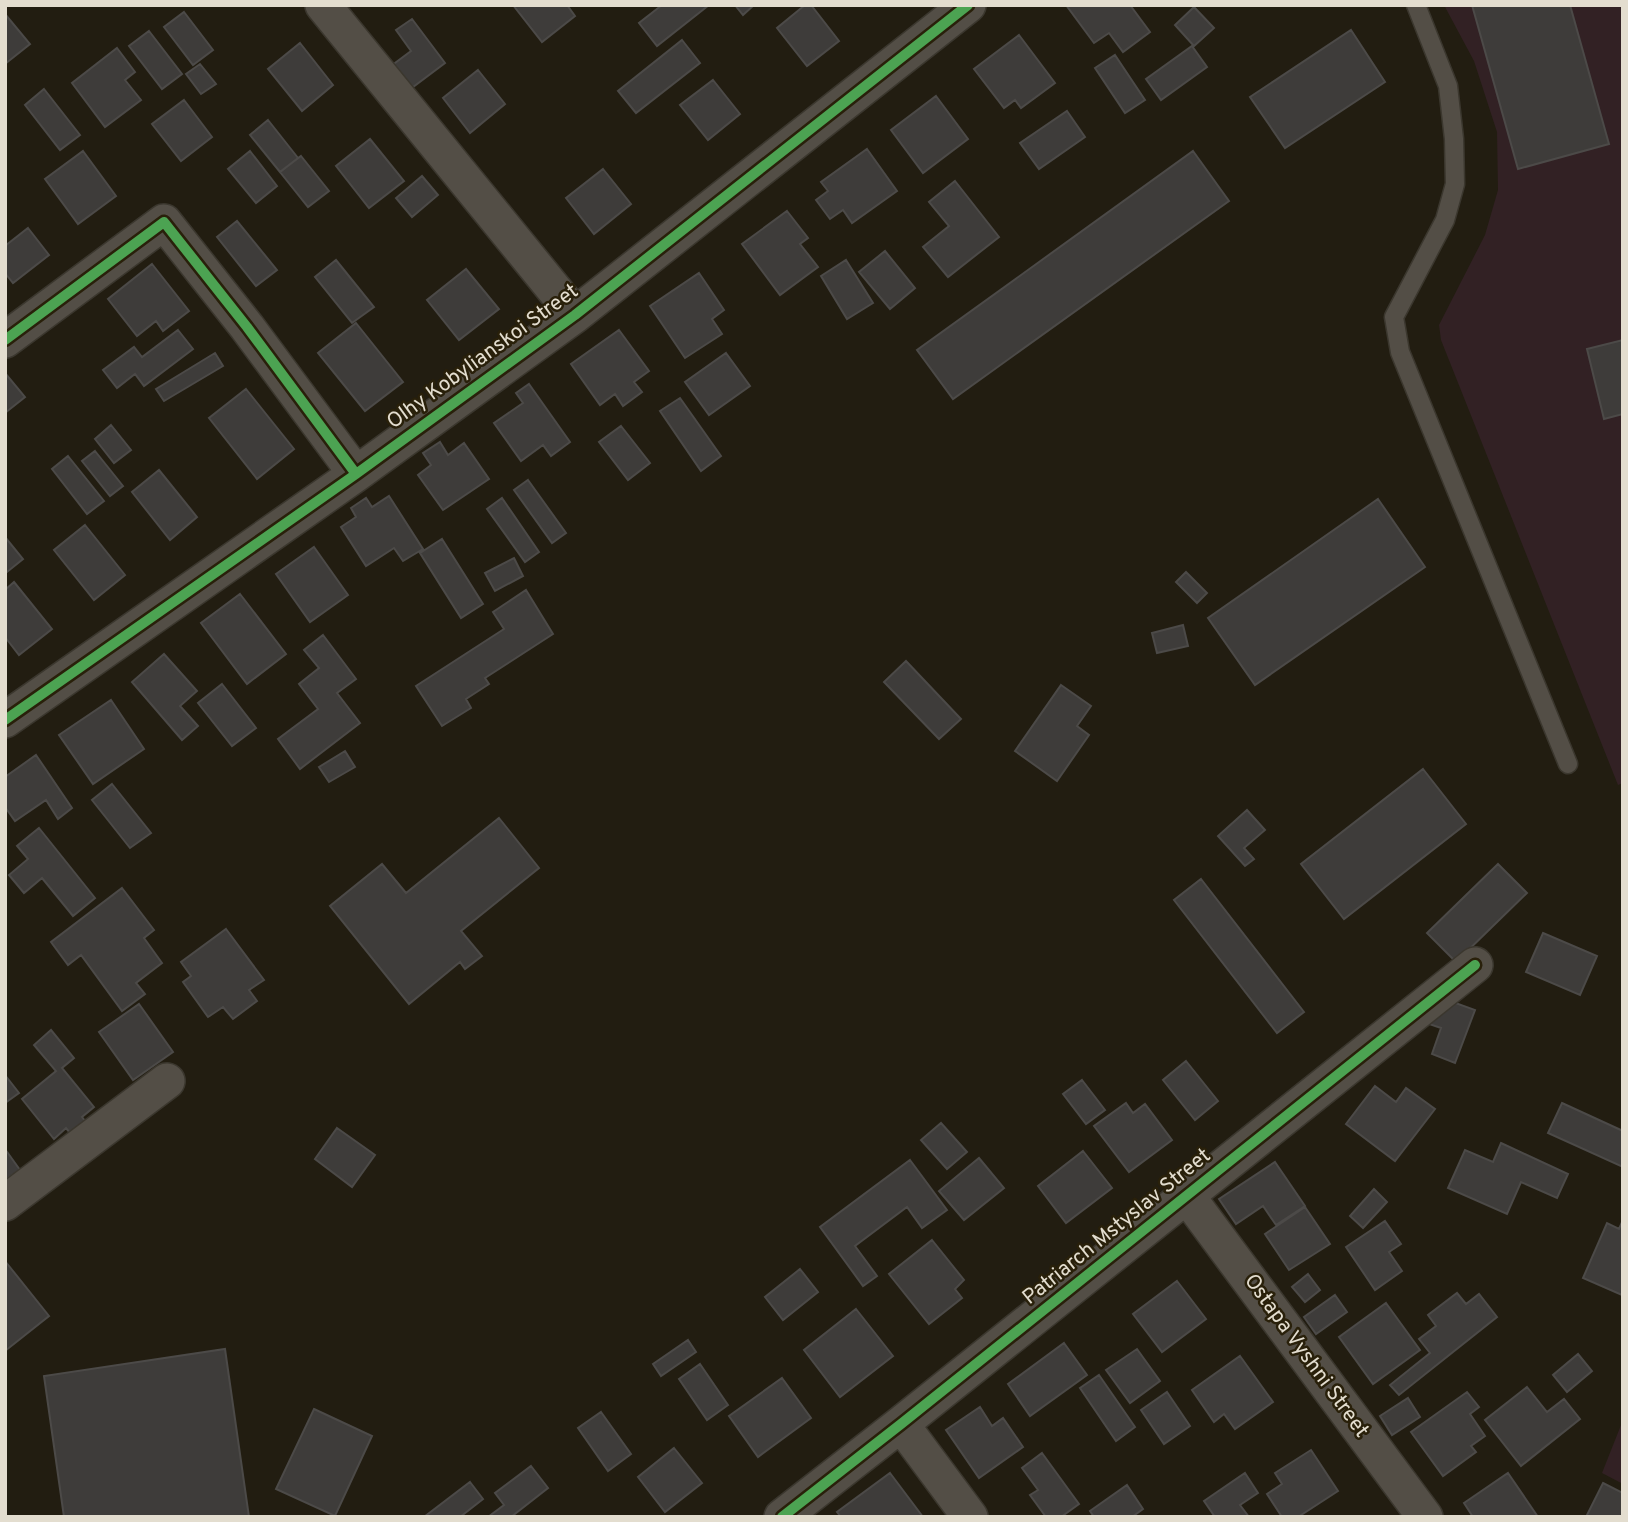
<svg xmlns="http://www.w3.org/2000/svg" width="1628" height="1522" font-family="Overpass,sans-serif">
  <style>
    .industrial { fill: #322124 }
    .building { fill: #3e3c3a; stroke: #4c4a48; stroke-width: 2 }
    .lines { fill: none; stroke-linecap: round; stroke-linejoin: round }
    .service-casing { stroke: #3b372e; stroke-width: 21 }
    .minor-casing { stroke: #3b372e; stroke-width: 38 }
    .service { stroke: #534e46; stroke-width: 18 }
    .minor { stroke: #534e46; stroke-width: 35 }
    .cycleway-casing { stroke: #29200a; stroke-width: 15 }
    .cycleway { stroke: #4ca352; stroke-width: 10 }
    .labels { text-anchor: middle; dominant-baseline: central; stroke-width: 5; stroke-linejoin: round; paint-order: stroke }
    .street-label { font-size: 21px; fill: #e3ddcf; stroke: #29200a }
  </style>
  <rect width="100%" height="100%" fill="#221d11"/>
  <!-- industrial -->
  <path class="industrial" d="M1444,5H1623V783L1618,785L1441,340L1439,325L1485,235L1498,190L1497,132L1474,61Z
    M1623,1420V1484L1602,1473Z"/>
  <!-- building -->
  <path class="building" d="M513,5H567L575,16L542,42Z
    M662,5H709L657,46L639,23Z
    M735,5H754L743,15Z
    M805,5H811L839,41L807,66L777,28Z
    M1066,5H1130L1150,32L1123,52L1109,33L1094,43Z
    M1472,5H1570L1609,144L1518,169Z
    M1194,7L1214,28L1194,46L1175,25Z
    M184,12L213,50L193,65L164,27Z
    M5,14L30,44L5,64Z
    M412,19L445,63L405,93L387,69L411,51L396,30Z
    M1351,30L1385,82L1285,148L1250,97Z
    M149,31L182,74L162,89L129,46Z
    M1019,35L1055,83L1021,108L1015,100L1004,108L974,69Z
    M682,40L700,63L636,113L618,91Z
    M300,43L333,85L302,111L268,69Z
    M1192,46L1207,67L1161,100L1146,79Z
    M117,48L135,72L125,80L141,100L105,127L72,83Z
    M1115,55L1145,100L1125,113L1095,68Z
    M200,64L216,84L201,94L186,74Z
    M478,70L505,104L470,133L443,98Z
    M713,80L740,114L708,140L680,105Z
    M44,89L80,135L60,150L25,105Z
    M936,96L968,139L923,173L891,130Z
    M184,100L212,137L181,161L152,124Z
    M1067,111L1085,137L1039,169L1020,143Z
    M268,120L298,158L280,172L250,135Z
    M370,139L404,181L369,208L336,166Z
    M867,149L897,191L852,223L843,210L830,219L816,200L828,191L821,182Z
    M83,151L116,196L78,224L45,179Z
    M250,151L277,186L256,203L228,169Z
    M1193,151L1229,201L953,399L917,350Z
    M301,156L329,191L308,207L280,172Z
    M603,169L631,204L594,234L566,198Z
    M422,176L438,195L412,217L396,198Z
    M955,181L999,237L948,277L923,247L949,226L929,202Z
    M787,211L808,238L800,244L818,267L780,295L742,244Z
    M237,221L277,270L256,286L217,237Z
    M28,228L49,255L13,283L5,273V246Z
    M885,251L915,288L890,309L859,272Z
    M336,260L374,307L352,323L315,277Z
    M846,260L873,303L847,319L821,276Z
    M152,264L189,311L163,331L156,321L137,336L108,299Z
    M466,269L499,309L459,340L427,300Z
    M699,273L724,310L712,319L722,334L685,358L650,306Z
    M356,323L403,382L365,411L318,353Z
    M178,330L193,349L144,386L135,374L117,388L103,370L134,347L142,357Z
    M619,330L649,371L634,382L642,392L623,406L615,394L600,405L571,364Z
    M1623,340V414L1604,419L1587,349Z
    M215,353L223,366L164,401L156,389Z
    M726,353L750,386L709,415L685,382Z
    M5,373L25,397L5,413Z
    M529,384L570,442L551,456L543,445L521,461L494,423L523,403L516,393Z
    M246,389L294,449L257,479L209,418Z
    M680,398L721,456L701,471L660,411Z
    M111,425L131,450L114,463L95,439Z
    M621,426L650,463L628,480L599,442Z
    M440,442L448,455L464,443L489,479L443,510L418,475L431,465L423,453Z
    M95,451L123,486L110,496L82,461Z
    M68,456L104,501L87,514L52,469Z
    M159,470L197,517L170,540L132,492Z
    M528,480L566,533L552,543L514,490Z
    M389,496L423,549L403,561L394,548L366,566L341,527L356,517L351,508L366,498L372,507Z
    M502,498L539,552L525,562L487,509Z
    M1378,499L1425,567L1255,685L1208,618Z
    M85,525L125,575L94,600L54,550Z
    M5,537L23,559L7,572L5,570Z
    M442,539L483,604L461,618L420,553Z
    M314,547L348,595L310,622L276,574Z
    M514,558L523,576L495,591L485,573Z
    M1186,572L1207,593L1197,603L1176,582Z
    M14,582L52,629L19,655L5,637V590Z
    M526,590L553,634L485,678L489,684L466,699L471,708L442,726L416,686L504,629L493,612Z
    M240,594L286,654L247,684L201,623Z
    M1183,625L1188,646L1157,653L1152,633Z
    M323,635L356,679L337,693L360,723L300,769L278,739L318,709L299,684L319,668L304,650Z
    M164,654L197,691L180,706L198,726L182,740L132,682Z
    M906,661L961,719L939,739L884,682Z
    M222,684L256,728L232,746L198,703Z
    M1061,685L1091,706L1077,726L1089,735L1057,781L1015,751Z
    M111,700L144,749L93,784L59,735Z
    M345,751L355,767L329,782L319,767Z
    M36,755L72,808L58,819L46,800L15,821L5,807V777Z
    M1423,769L1466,824L1344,919L1301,864Z
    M112,784L151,833L130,848L92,800Z
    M1247,810L1265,830L1244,848L1254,859L1245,866L1218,836Z
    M499,818L539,868L461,931L482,956L465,969L460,962L409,1004L330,906L382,864L406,893Z
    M39,828L95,898L73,916L42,878L24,893L9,875L28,859L17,846Z
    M1498,864L1527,893L1456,962L1427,933Z
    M1201,879L1304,1012L1277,1033L1174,900Z
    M122,888L154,930L144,938L162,963L136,983L145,994L122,1011L81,955L68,965L51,942Z
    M226,929L264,980L249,990L257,1001L233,1019L223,1007L208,1017L183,982L191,976L181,962Z
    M1543,933L1597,956L1580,995L1526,972Z
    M1439,997L1475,1010L1455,1063L1432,1054L1441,1028L1429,1024Z
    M139,1004L173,1052L133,1080L99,1032Z
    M51,1030L74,1058L62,1068L94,1107L82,1117L90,1127L75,1139L66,1128L54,1139L22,1099L56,1071L34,1045Z
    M1186,1061L1218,1101L1195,1120L1163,1080Z
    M5,1075L19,1093L5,1103Z
    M1082,1080L1105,1110L1086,1124L1063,1094Z
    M1375,1086L1396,1102L1406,1088L1435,1109L1395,1161L1346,1124Z
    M1126,1103L1133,1113L1145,1104L1172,1140L1129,1172L1094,1126Z
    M1562,1103L1623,1131V1167L1548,1133Z
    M941,1123L967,1152L947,1169L921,1140Z
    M337,1128L375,1155L352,1187L315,1159Z
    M1501,1143L1568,1174L1557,1198L1521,1182L1507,1214L1448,1188L1465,1150L1493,1162Z
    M5,1149L20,1170L5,1180Z
    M1083,1151L1112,1188L1066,1223L1038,1186Z
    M979,1158L1004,1188L964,1220L939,1191Z
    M910,1160L947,1210L922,1228L907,1207L855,1246L877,1276L863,1286L820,1227Z
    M1275,1162L1305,1206L1276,1225L1263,1206L1236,1224L1219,1199Z
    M1374,1189L1387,1202L1363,1228L1350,1216Z
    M1305,1207L1330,1244L1289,1270L1265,1234Z
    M1623,1220V1295H1622L1583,1278L1607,1223L1619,1229Z
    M1385,1221L1401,1244L1389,1252L1402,1271L1375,1290L1346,1247Z
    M932,1240L964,1280L955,1289L962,1298L929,1324L889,1274Z
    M5,1261L49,1316L5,1351Z
    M800,1269L818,1292L783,1320L765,1297Z
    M1308,1274L1320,1290L1305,1302L1292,1287Z
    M1177,1281L1206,1319L1162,1352L1133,1314Z
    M1457,1293L1466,1304L1479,1294L1497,1317L1399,1395L1390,1385L1430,1353L1419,1339L1436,1326L1428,1315Z
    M1335,1295L1347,1312L1316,1334L1304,1317Z
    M1386,1303L1420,1350L1373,1384L1339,1337Z
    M856,1309L893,1356L840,1397L804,1350Z
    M688,1340L696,1352L661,1376L653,1364Z
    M1064,1343L1087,1375L1030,1416L1008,1384Z
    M225,1349L249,1517H64L44,1376Z
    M1137,1349L1160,1381L1130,1403L1106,1370Z
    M1578,1354L1592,1371L1567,1392L1553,1375Z
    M1240,1356L1273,1402L1235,1429L1224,1414L1214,1422L1192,1390Z
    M700,1364L728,1405L707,1420L679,1379Z
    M1099,1375L1135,1427L1116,1441L1080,1388Z
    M782,1378L811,1418L758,1457L729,1416Z
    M1527,1387L1547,1412L1564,1399L1580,1419L1521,1466L1485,1420Z
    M1167,1392L1190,1426L1164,1444L1141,1410Z
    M1467,1392L1479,1407L1470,1414L1485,1436L1471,1446L1476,1452L1443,1476L1411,1432Z
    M1408,1398L1420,1417L1392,1435L1380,1416Z
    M980,1407L992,1426L1003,1418L1023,1447L979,1478L946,1430Z
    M314,1409L372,1436L335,1516L276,1489Z
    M601,1412L631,1454L608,1471L578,1428Z
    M674,1448L702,1483L665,1512L638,1477Z
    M1311,1450L1338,1491L1298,1517H1282L1267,1494L1282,1484L1275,1473Z
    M1042,1453L1079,1504L1061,1517H1046L1030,1495L1038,1490L1022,1468Z
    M531,1466L548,1488L511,1517H488L504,1505L495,1493Z
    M890,1473L923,1517H841L837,1512Z
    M1245,1473L1258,1493L1240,1505L1249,1517H1215L1204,1501Z
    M1508,1473L1538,1517H1473L1464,1503Z
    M470,1482L483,1499L460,1517H424Z
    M1603,1483L1623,1493V1517H1586Z
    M1127,1485L1143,1509L1132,1517H1094L1090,1511Z"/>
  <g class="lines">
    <defs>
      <path id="service" d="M1416,5L1448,86L1454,139L1455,184L1445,220L1394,317L1400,352L1568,764"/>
      <path id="minor" d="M323,5L575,315
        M5,340L164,222L247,327L356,474
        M5,720L356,474L575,315L968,5
        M1187,1196L1425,1517
        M5,1203L167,1081
        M901,1424L970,1517
        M782,1517L901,1424L1475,965"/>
    </defs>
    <!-- service casing -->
    <use href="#service" class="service-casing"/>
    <!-- minor casing -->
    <use href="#minor" class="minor-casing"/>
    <!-- service -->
    <use href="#service" class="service"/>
    <!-- minor -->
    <use href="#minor" class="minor"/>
    <defs>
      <path id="cycleway" d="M5,340L164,222L247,327L356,474
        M5,720L356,474L575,315L968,5
        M782,1517L901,1424L1475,965"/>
    </defs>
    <!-- cycleway casing -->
    <use href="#cycleway" class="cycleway-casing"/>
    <!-- cycleway -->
    <use href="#cycleway" class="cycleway"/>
  </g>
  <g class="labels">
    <!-- street labels -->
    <g class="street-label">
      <text transform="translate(483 357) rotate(-36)">Olhy Kobylianskoi Street</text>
      <text transform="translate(1117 1227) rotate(-39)">Patriarch Mstyslav Street</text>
      <text transform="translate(1306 1356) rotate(54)">Ostapa Vyshni Street</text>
    </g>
  </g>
  <!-- border -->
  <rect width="1628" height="1522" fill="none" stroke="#e3ddcf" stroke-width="14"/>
</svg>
